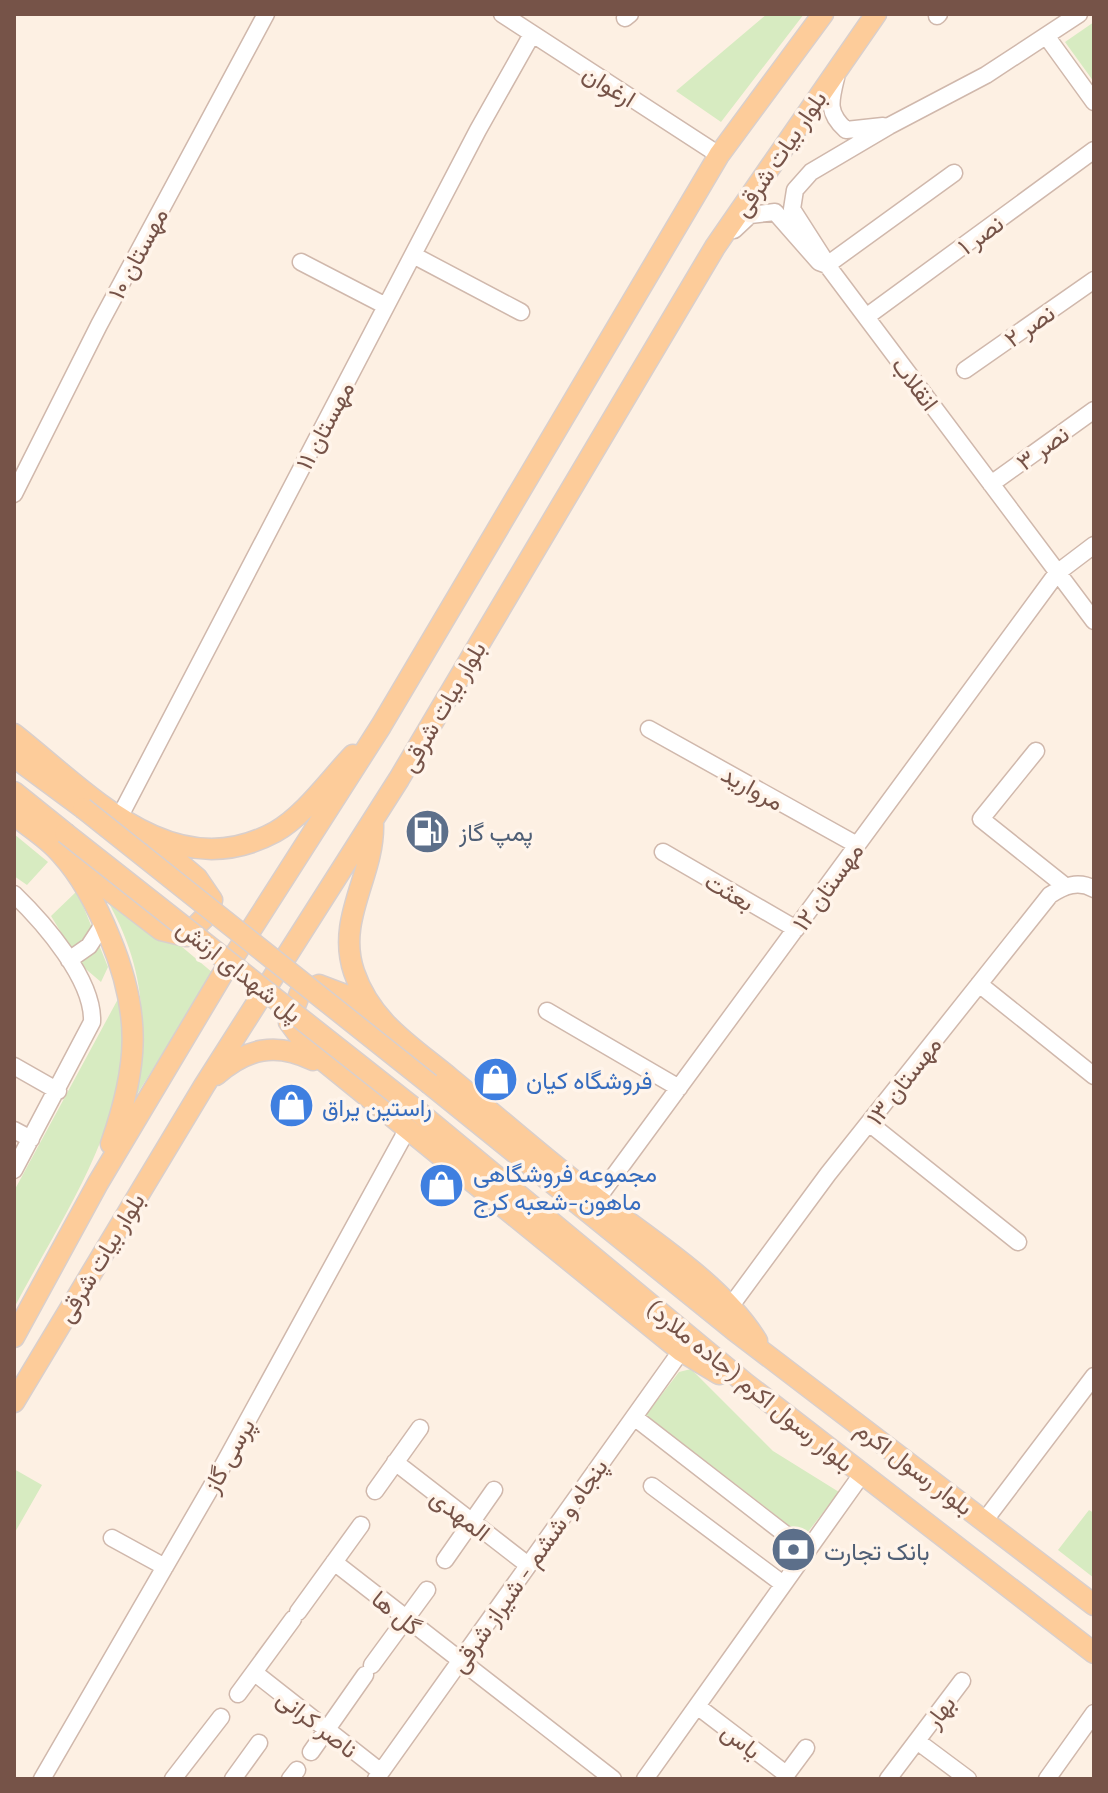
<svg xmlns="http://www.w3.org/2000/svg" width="1108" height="1793" font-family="'Exo 2',Vazirmatn,sans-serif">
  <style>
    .green { fill: #d7ebc1 }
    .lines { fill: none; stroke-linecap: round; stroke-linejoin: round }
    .minor-casing { stroke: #d0b8ac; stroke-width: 19 }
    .major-casing { stroke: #d9cfcc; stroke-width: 23 }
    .minor { stroke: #fff; stroke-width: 16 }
    .major { stroke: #fdcc9a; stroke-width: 20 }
    .major-bridge-casing { stroke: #d9cfcc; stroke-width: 23; stroke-linecap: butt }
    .major-bridge { stroke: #fdcc9a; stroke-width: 20 }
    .labels { text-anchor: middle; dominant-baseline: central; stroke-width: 7; stroke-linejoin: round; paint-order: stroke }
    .street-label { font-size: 24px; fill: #765348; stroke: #fff4ea }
    .service-label { font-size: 24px; fill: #4e5e75; stroke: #fff4ea; text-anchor: start }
    .shop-label { font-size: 24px; fill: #366cbe; stroke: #fff4ea; text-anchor: start }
  </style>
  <rect width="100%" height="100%" fill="#fdf0e3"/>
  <!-- green -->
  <path class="green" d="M767,14H804L721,122L676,91Z
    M1094,22V82L1065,42Z
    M14,834L48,862L27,885L14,876Z
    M77,891L108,967L101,982L81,965L51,916Z
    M102,891L175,941L213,973L136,1096C148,1016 144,962 102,891Z
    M123,997C138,1111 65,1211 14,1308V1191L118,999Z
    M691,1369L773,1451L839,1492L804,1537L646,1415L679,1372Z
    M14,1469L42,1485L14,1534Z
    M1089,1510L1094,1513V1578L1058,1550Z"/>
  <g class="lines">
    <defs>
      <path id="minor" d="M502,14L719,155
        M937,16L939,14
        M625,18L630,14
        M1047,37L1094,102
        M836,78C830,102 827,113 846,130L883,126
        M734,230L750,215L775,212L819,262L827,265L1094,621
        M413,255L521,312
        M824,259L792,209L795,190L811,172L889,126L986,75L1079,14
        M301,262L386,306
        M827,265L954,173
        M866,317L1094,150
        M965,370L1094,280
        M991,484L1094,410
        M14,494L99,325L266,14
        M649,729L857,845
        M1036,751L981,819L1065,886
        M120,816L478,130L531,36
        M663,852L796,929
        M14,894C44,923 94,980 92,1022L14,1170
        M69,960L89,946L104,923
        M979,984L1094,1076
        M547,1011L679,1088
        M14,1066L58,1091
        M869,1123L1018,1242
        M14,1130L31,1139
        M597,1199L1057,573L1094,545
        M730,1307L828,1174L1050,895C1064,886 1078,880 1094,889
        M634,1417L807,1551
        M395,1462L528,1565
        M652,1486L783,1584
        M375,1491L420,1428
        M985,1520L1094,1376
        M112,1538L165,1567
        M445,1560L494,1490
        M334,1562L613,1779
        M298,1612L361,1525
        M372,1665L427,1590
        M255,1673L381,1772
        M238,1694L293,1619
        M697,1706L786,1774
        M917,1741L968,1779
        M311,1752L365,1675
        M42,1779L210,1489L408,1128
        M173,1779L221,1717
        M233,1779L259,1743
        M290,1779L297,1770
        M376,1779L681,1351
        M645,1779L862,1474
        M783,1779L806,1748
        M888,1779L962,1681
        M1047,1779L1094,1713"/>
      <path id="major" d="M14,734C89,793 172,888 275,832C304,816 330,779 353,755
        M14,757L83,808
        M14,792L65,833
        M14,815C29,827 49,839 61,854C83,878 98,908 110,938C142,1015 138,1067 111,1144
        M373,825C374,876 336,919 354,972C371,1022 410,1045 450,1078C500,1119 548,1162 600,1201C652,1241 723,1285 757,1341
        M79,867L161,930L186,936L207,915L212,900L197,878L158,845
        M372,1014L348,996L319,985L300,993L289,1022L309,1049L681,1351L719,1374
        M216,1075C247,1048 276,1042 313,1060
        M430,1084L734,1330L1094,1605
        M414,1108L745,1383L1094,1653
        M14,1337L98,1183L222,975L381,726L719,155L823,14
        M14,1402L204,1086L399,779L715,247L876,14"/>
    </defs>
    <!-- minor casing -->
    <use href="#minor" class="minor-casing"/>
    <!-- major casing -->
    <use href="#major" class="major-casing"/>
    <!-- minor -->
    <use href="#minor" class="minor"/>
    <!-- major -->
    <use href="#major" class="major"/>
    <defs>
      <path id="major-bridge" d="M83,808L430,1084
        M65,833L414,1108"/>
    </defs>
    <!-- major-bridge casing -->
    <use href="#major-bridge" class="major-bridge-casing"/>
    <!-- major-bridge -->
    <use href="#major-bridge" class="major-bridge"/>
  </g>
  <!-- icons -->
  <defs>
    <symbol id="fuel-disc" viewBox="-11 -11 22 22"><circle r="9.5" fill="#5c6f8a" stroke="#fff4ea"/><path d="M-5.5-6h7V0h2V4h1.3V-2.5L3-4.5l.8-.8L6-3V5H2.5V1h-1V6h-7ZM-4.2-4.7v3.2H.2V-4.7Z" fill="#fff"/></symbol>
    <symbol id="shop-disc" viewBox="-11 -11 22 22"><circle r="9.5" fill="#3f7fe0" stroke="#fff4ea"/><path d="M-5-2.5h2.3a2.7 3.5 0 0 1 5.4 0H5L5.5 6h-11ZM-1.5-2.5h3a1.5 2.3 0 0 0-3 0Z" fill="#fff"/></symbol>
    <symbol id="bank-disc" viewBox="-11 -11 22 22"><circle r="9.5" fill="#5c6f8a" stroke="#fff4ea"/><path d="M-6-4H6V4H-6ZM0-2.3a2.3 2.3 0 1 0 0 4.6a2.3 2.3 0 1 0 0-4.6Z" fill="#fff"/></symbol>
  </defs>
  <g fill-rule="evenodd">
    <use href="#fuel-disc" x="402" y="806" width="51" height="51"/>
    <use href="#shop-disc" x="470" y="1054" width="51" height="51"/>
    <use href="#shop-disc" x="266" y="1080" width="51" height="51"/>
    <use href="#shop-disc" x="416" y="1160" width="51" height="51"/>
    <use href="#bank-disc" x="768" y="1524" width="51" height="51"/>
  </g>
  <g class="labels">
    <!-- street labels -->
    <g class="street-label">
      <text transform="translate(610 85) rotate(32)">ارغوان</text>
      <text transform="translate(779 153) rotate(-56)">بلوار بیات شرقی</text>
      <text transform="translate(980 234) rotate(-36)">نصر ۱</text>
      <text transform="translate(137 253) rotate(-62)">مهستان ۱۰</text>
      <text transform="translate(1029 325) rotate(-35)">نصر ۲</text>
      <text transform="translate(916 383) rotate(53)">انقلاب</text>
      <text transform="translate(324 425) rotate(-62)">مهستان ۱۱</text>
      <text transform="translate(1042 447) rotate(-36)">نصر ۳</text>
      <text transform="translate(442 706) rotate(-60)">بلوار بیات شرقی</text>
      <text transform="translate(753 787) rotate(29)">مروارید</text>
      <text transform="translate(827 886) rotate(-54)">مهستان ۱۲</text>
      <text transform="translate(730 891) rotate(30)">بعثت</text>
      <text transform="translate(240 970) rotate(38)">پل شهدای ارتش</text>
      <text transform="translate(903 1080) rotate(-52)">مهستان ۱۳</text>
      <text transform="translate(100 1257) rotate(-59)">بلوار بیات شرقی</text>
      <text transform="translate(751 1385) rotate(39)">بلوار رسول اکرم (جاده ملارد)</text>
      <text transform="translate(228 1455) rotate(-61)">پرسی گاز</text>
      <text transform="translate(915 1467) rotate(37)">بلوار رسول اکرم</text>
      <text transform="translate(461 1514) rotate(38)">المهدی</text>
      <text transform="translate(528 1565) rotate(-55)">پنجاه و ششم - شیراز شرقی</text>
      <text transform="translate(397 1612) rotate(39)">گل ها</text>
      <text transform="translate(939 1711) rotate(-53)">بهار</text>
      <text transform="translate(318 1723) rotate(38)">ناصر کرانی</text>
      <text transform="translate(742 1740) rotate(38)">یاس</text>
    </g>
    <!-- service labels -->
    <g class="service-label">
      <text x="459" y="831">پمپ گاز</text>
      <text x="824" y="1550">بانک تجارت</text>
    </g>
    <!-- shop labels -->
    <g class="shop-label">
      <text x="526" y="1079">فروشگاه کیان</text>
      <text x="322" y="1106">راستین یراق</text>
      <text x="473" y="1172">مجموعه فروشگاهی<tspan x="473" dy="28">ماهون-شعبه کرج</tspan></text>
    </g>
  </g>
  <!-- border -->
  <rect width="1108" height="1793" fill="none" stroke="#765348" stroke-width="32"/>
</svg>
